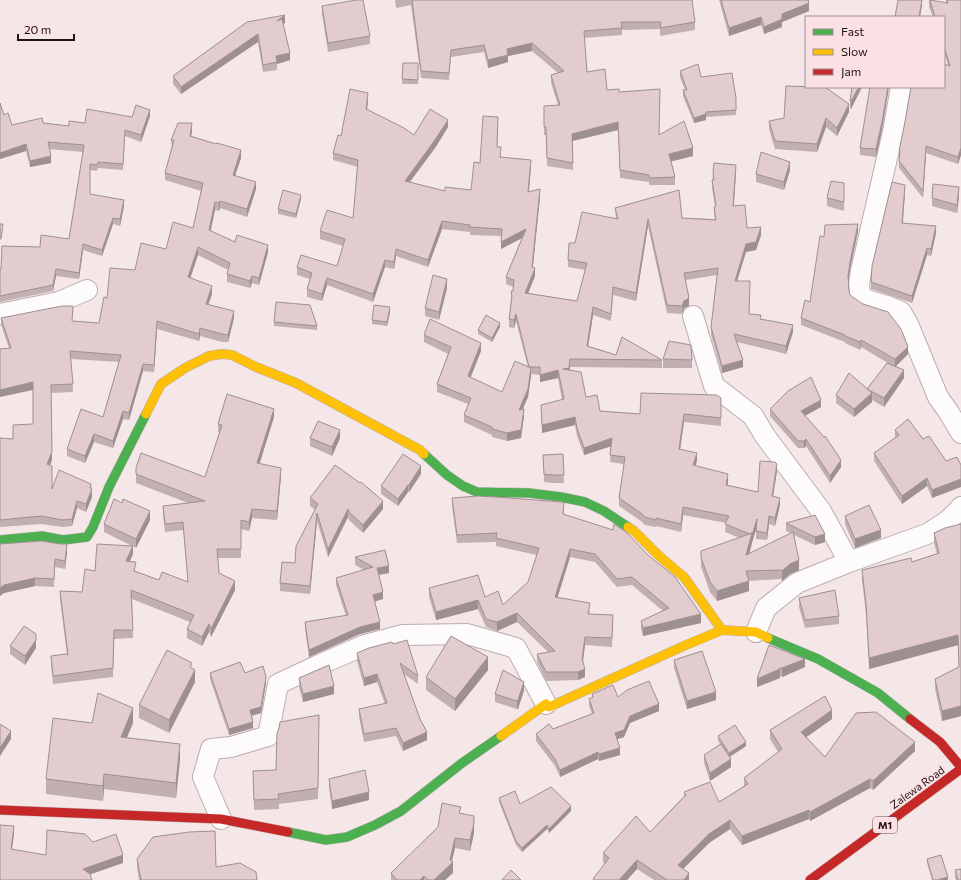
<svg xmlns="http://www.w3.org/2000/svg" width="961" height="880" font-family="Commissioner,sans-serif">
  <style>
    .lines { fill: none; stroke-linecap: round; stroke-linejoin: round }
    .street-casing { stroke: #bbadae; stroke-width: 22 }
    .fast-casing { stroke: #bbadae; stroke-width: 10 }
    .slow-casing { stroke: #bbadae; stroke-width: 10 }
    .jam-casing { stroke: #bbadae; stroke-width: 10 }
    .street { stroke: #fefbfc; stroke-width: 20 }
    .fast { stroke: #4caf50; stroke-width: 9 }
    .slow { stroke: #ffc107; stroke-width: 9 }
    .jam { stroke: #c62828; stroke-width: 9 }
    .wall { fill: #c2afb1 }
    .shaded-wall { fill: #9e8f90 }
    .building { fill: #e2ccce; stroke: #9e8f90 }
    .labels { text-anchor: middle; dominant-baseline: central; stroke-width: 4; stroke-linejoin: round; paint-order: stroke }
    .shield { fill: #fbe1e3; stroke: #625052; stroke-width: 1 }
    .shield-label { font-size: 10px; font-weight: bold; fill: #211214 }
    .street-label { font-size: 11px; fill: #211214; stroke: #fbe1e3 }
  </style>
  <rect width="100%" height="100%" fill="#f5e7e8"/>
  <g class="lines">
    <defs>
      <path id="street" d="M901,87L893,132L861,271L859,285L860,296L869,301L887,306L901,312L908,324L938,397L948,411L961,433
        M0,314L59,302L87,290
        M693,316L714,386L753,416L765,436L821,511L849,562
        M756,632L766,608L797,583L849,562L927,534L946,522L957,512L961,507
        M221,819L203,777L211,749L231,747L268,736L278,684L321,664L365,645L403,635L467,634L516,648L546,704"/>
      <path id="fast" d="M424,454L447,475L463,486L477,492L529,493L561,497L585,502L604,511L628,527
        M0,540L42,536L63,540L87,537L93,527L109,487L146,414
        M768,638L818,659L878,693L910,719
        M288,832L326,840L347,837L375,825L401,811L462,763L501,736"/>
      <path id="slow" d="M146,414L161,384L185,368L209,356L221,354L232,355L256,367L296,383L420,450L424,454
        M628,527L634,531L658,555L684,577L722,630
        M501,736L546,704L549,707L686,645L722,630L756,632L768,638"/>
      <path id="jam" d="M910,719L940,742L961,767
        M0,810L221,819L288,832
        M810,880L961,769"/>
    </defs>
    <!-- street casing -->
    <use href="#street" class="street-casing"/>
    <!-- fast casing -->
    <use href="#fast" class="fast-casing"/>
    <!-- slow casing -->
    <use href="#slow" class="slow-casing"/>
    <!-- jam casing -->
    <use href="#jam" class="jam-casing"/>
    <!-- street -->
    <use href="#street" class="street"/>
    <!-- fast -->
    <use href="#fast" class="fast"/>
    <!-- slow -->
    <use href="#slow" class="slow"/>
    <!-- jam -->
    <use href="#jam" class="jam"/>
  </g>
  <!-- wall -->
  <path class="wall" d="M395,0H692L695,22V30L660,36V29L622,30V35L584,38L587,72L607,90L619,92L659,135L693,156L671,161L675,177V185H649V182L620,178L618,130L573,141V170L547,166L546,135H544V106L558,105L551,83V75L558,73L532,51L508,56V62L488,68L484,52L451,57L449,80L421,78L411,5L396,8Z
    M719,0H809H808L809,11L782,22V27L764,34L761,25L729,36Z
    M929,0L946,3V0H961V155L958,164L926,153L923,198L899,168V151L904,127L948,65L944,53V17H933L929,7Z
    M322,6L370,36V44L328,52L322,14Z
    M247,22L285,23L283,24L290,60L277,64V70L263,72L258,42L181,94L173,84V76Z
    M403,63H418V84H402Z
    M680,71L701,77L736,104V115L706,117V120L694,123L683,96V90H685L680,77Z
    M852,87H862L851,109H850V101Z
    M368,101L367,110L414,135L448,127L435,148L410,182L445,191L471,190L480,163L498,125L497,147L501,157L531,167L529,192L540,197L533,267L535,276L528,293L577,301L585,270L568,267V260L575,243L616,218L615,208L682,218L715,219L714,214V207L715,206L712,188L713,173L736,172L734,206L747,228L761,235L756,250L746,252L737,281L749,314L793,332L786,354L737,342L743,367L722,373L711,335V327L717,275L686,280L689,306L684,308L682,314L667,313L648,226L636,301L613,295L611,321L593,315L588,346L616,355L662,360V368L570,367V370L586,397L600,411L640,414L721,398V426L684,422L680,450L697,460L696,466L728,481V485L758,492L777,471L773,496L780,505L775,526L769,524L767,540L756,539V529L749,554L791,533L786,531V523L815,515L825,542L815,545L794,535L799,570L790,574L782,581L781,579L749,581V591L717,601L710,592L701,567V551L740,538L725,532L726,523L683,515L681,532L656,526V527L645,525L641,521L619,506V498L624,464L610,462L611,446L584,455L577,436L575,425L542,433L541,405L562,400L558,378L540,382V375L531,374L528,397L522,409L524,416L521,438L507,441L492,437V435L464,422V415L468,404L437,392V384L448,354L424,342V335L481,351L470,378L502,392L528,367L516,321L514,328L509,327V319L511,301V291H513V287L506,284V277L522,238L501,249L502,236L470,235V232L442,229L428,267L396,256L394,269L385,267L373,302L327,285L322,301L307,297V289L310,279L297,275V267L337,266L343,246L320,239V231L353,218L358,167L333,160V153L341,136Z
    M0,103L4,115L12,125L43,123L69,126L85,123L132,117L150,116L141,142L125,136L123,170L98,168L97,171L90,170V194L124,206L120,226L113,224L102,256L83,250L79,279L56,276L53,291L0,302V269H1L40,247L69,239L83,152L49,149L51,163L30,167L26,151L0,159Z
    M849,112L837,136L826,127L817,152L775,149L769,129V121Z
    M882,130L876,157L860,155V148Z
    M192,131L191,136L241,158L235,175L256,189L247,217L220,208L219,211L215,210L211,231L235,242L268,252L259,285L252,283L250,288L227,282V274L228,270L198,255L190,278L212,294L208,304L234,318L228,342H222L200,336L199,341L157,329L154,372L143,371L129,420L123,419L113,448L94,442L85,463L67,456V449L103,417L119,362L71,359L73,392L51,393L52,460L50,465L52,489H91L92,497L86,512L77,508L72,526L63,527L41,524L0,527V438L13,439L33,424V390L9,348L1,325V318L99,323L107,298L135,270L166,249L193,228L201,191L165,180V173L172,147L171,140Z
    M790,170L784,190L756,182V174Z
    M844,183V211L827,206V198Z
    M905,192L903,223L936,233L931,256L927,255L912,303L871,289V282Z
    M959,196L957,213L932,206V198Z
    M301,199L296,218L278,214V209Z
    M858,231L850,269L848,281L849,290L850,295L908,354L895,367L904,378L884,407L872,400V402L854,417L836,403V395L867,389L893,366L861,347L860,350L845,343V342L801,325V318L810,302L824,237Z
    M447,288L439,320L425,316V308Z
    M390,312L387,326L372,324V320Z
    M274,322L317,326V330L274,326Z
    M500,327L492,342L478,334V330Z
    M663,359L692,360V368H663Z
    M821,407L805,416L841,467L830,483L806,446L804,448H798L770,416V409Z
    M274,417L259,464L281,476L277,520L252,518L249,531L241,529V558H218L219,573L235,590L211,637L209,632L202,646L187,638V629L190,622L132,599L133,638L114,639L113,677L53,684L51,664V656L67,655L60,599V591L82,592L95,571L132,546L104,532V524L150,520L136,548L133,546V554L130,561L135,571L159,580L188,582L183,530L165,532L163,515V506L188,503L136,483V468L205,477L220,433L218,432V424Z
    M895,430L923,439L946,461L932,498L927,486L902,504L874,461V453L895,438Z
    M310,438H340L332,456L310,446Z
    M563,454L564,483H553L544,482L543,455Z
    M421,474L409,492H408L398,506L381,494V486Z
    M310,498L383,509L363,533L349,520L348,517L328,557L317,521L310,594L280,591V583L295,563L315,510L310,506Z
    M452,498L564,510V514L701,623L643,636L641,629V621L663,611L632,585L617,587L595,562L570,557L557,598L590,611L589,614L613,623L612,647L585,645L583,662L585,677L578,680L546,681L537,662V654L548,652L517,622L497,631L486,627L478,609L436,620L429,597V588L485,597L503,605L528,582L537,555L496,546V542L457,543L452,506Z
    M845,516L881,538L855,548L845,524Z
    M961,524V716L942,721L935,689V679L959,667L958,645L869,669L866,614L862,580V570L912,562L937,554L934,543V533Z
    M0,544L67,552L65,569L55,567L54,587L35,586L4,593L0,596Z
    M355,557L389,573L379,575L383,599L375,601L380,629L360,634L309,657L305,629V622L346,616L336,585V578L364,570L355,565Z
    M799,598L839,616V624L805,628L799,607Z
    M393,644L418,676V684L404,674L427,740L403,751L396,736L364,742L359,717V709L385,704L377,682L364,686L357,661V653Z
    M769,645L805,667L782,677L780,676V678L757,687Z
    M10,646L36,648L25,665L10,654Z
    M674,660L716,700L687,709L674,668Z
    M192,668L195,682L169,733L139,718V705Z
    M488,670L455,711L426,690V677Z
    M210,673H245L266,683L261,713L252,716L253,728L229,735L210,679Z
    M299,678L334,694L303,702L299,687Z
    M524,690L518,709H517L495,702V694Z
    M592,694L618,697L659,711L630,723L624,737L617,739L620,755L599,761L598,759L560,777L555,766L536,741V734L553,729L592,714L589,706V699L592,698Z
    M319,715L318,799L279,804V809L254,810L253,771L276,770Z
    M832,719L806,737L825,757L915,751L873,790L870,788L810,821L809,819L742,845L730,829L709,843L683,869L689,880H654L637,869L627,880H593L605,864L603,862V853L650,832L684,796V792L719,802L744,786V778L778,752L770,739V730Z
    M92,723H133L127,737L180,759L176,798L104,789L103,801L46,794V779Z
    M718,736L746,746L730,757L731,767L710,781L704,763V755L720,744L718,741Z
    M329,779L369,800L332,809L329,787Z
    M499,798L520,804L571,811L549,833L547,829L522,852L516,845L499,802Z
    M461,814L474,833L470,851L455,848L452,861L453,873L445,880H391V873Z
    M137,859L216,867L257,880H139L137,867Z
    M927,859L948,880H932L927,863Z
    M955,870L961,880H956L955,878Z"/>
  <!-- shaded-wall -->
  <path class="shaded-wall" d="M922,0V6L920,17H919Z
    M809,3V11L782,22V14Z
    M285,15V23L277,28V21Z
    M761,17V25L729,36V28Z
    M782,19V27L764,34V27Z
    M258,34V42L181,94V87Z
    M532,43V51L508,56V62L488,68V60L507,49Z
    M290,53V60L277,64L276,56Z
    M859,87H862L851,109V101Z
    M888,87H889L882,130L876,157V149Z
    M368,93V101L366,117V109Z
    M849,104V112L837,136V128Z
    M150,110V116L141,142V135Z
    M706,114V120L694,123V118Z
    M826,118V127L817,152V144Z
    M448,120V127L435,148L405,188V181Z
    M618,122V130L572,141V134Z
    M192,123V131L190,144V136Z
    M26,144V151L0,159V153Z
    M926,146V153L923,198V191Z
    M693,148V156L669,162V154Z
    M961,148V155L958,164V157Z
    M241,150V158L233,182V175Z
    M51,156V163L30,167V161Z
    M531,160V167L528,199V192Z
    M790,162V170L784,190V182Z
    M736,165V172L733,213V206Z
    M256,182V189L247,217V209Z
    M905,185V192L902,230V223Z
    M959,187V196L957,213V205Z
    M540,189V197L532,274V267Z
    M301,195V199L296,218V214Z
    M124,200V206L120,226V219Z
    M220,201V208L219,211V203Z
    M215,202V210L209,237V230Z
    M113,218V224L102,256V250Z
    M648,219V226L636,301V293Z
    M442,221V229L428,267V260Z
    M858,224V231L850,269L848,284V276L850,262Z
    M936,226V233L931,256V249Z
    M761,227V235L756,250L746,252L735,288V281L746,244Z
    M526,229V236L501,249V242Z
    M83,244V250L79,279V273Z
    M268,245V252L259,285V278Z
    M198,247V255L188,285V277Z
    M927,248V255L912,303V296Z
    M396,249V256L394,269V262Z
    M385,260V267L373,302V294Z
    M535,268V276L525,301V293Z
    M56,269V276L53,291V285Z
    M252,276V283L250,288V281Z
    M327,278V285L322,301V294Z
    M447,279V288L439,320V312Z
    M212,286V294L206,311V304Z
    M689,298V306L684,308L682,314V306L684,301Z
    M390,307V312L387,326V322Z
    M593,307V315L587,354V346Z
    M234,311V318L228,342V335Z
    M516,314V321L514,328V320Z
    M157,321V329L154,372V365Z
    M500,323V327L492,342V338Z
    M793,325V332L786,354V346Z
    M200,328V336L199,341V334Z
    M861,340V347L860,350V342Z
    M481,343V351L468,384V376Z
    M908,347V354L895,367V359Z
    M570,359V367L569,375L563,369Z
    M743,360V367L722,373V366Z
    M143,364V371L129,420V413Z
    M531,368V376L528,397L519,418V410Z
    M558,370V378L540,382V375Z
    M904,370V378L884,407V398Z
    M33,382V390L0,397V390Z
    M872,393V402L854,417V409Z
    M821,400V407L801,418V411Z
    M274,409V417L257,472V463Z
    M524,409V416L521,438L507,441V433Z
    M123,411V419L113,448V441Z
    M684,414V422L679,457V449Z
    M575,417V425L542,433V425Z
    M340,430V438L332,456V447Z
    M94,434V442L85,463V456Z
    M612,438V446L584,455V448Z
    M806,439V446L804,448V441Z
    M52,452V460L47,472V464Z
    M697,453V460L693,473V465Z
    M841,460V467L830,483V476Z
    M777,464V471L772,503V496Z
    M421,466V474L409,492V485Z
    M281,468V476L277,520V511Z
    M728,474V481L726,492V485Z
    M927,478V486L902,504V496Z
    M961,479V487L932,498V490Z
    M91,484L92,497L86,512V504Z
    M408,485V492L398,506V499Z
    M780,498V505L775,526V518Z
    M77,501V508L72,526V519Z
    M383,501V509L363,533V525Z
    M683,507V515L681,532V524Z
    M252,509V518L249,531V522Z
    M348,509V517L328,557V549Z
    M150,511V520L136,548V539Z
    M317,513V521L310,594V586Z
    M769,516V524L767,540V533Z
    M757,519V527L752,542V535Z
    M881,530V538L855,548V539Z
    M752,533V543L746,565V555Z
    M825,534V542L815,545V537Z
    M67,544V552L65,569V561Z
    M133,546V554L126,569V561Z
    M570,549V557L555,606V597Z
    M799,560V570L790,574L782,581V571L790,564Z
    M389,566V573L377,575V568Z
    M35,578V586L4,593L0,596V588L4,585Z
    M235,581V590L211,637V629Z
    M749,581V591L717,601V591Z
    M383,592V599L373,602V595Z
    M478,600V609L436,620V612Z
    M517,613V622L497,631V622Z
    M701,614V623L643,636V628Z
    M380,622V629L360,634L309,657V650L360,627Z
    M209,624V632L202,646V637Z
    M958,635V645L869,669V658Z
    M585,637V645L582,668V659Z
    M36,640V648L25,665V656Z
    M488,657V670L455,711V699Z
    M805,659V667L782,677V668Z
    M780,668V678L757,687V679Z
    M585,669V677L578,680V672Z
    M195,670V682L169,733V720Z
    M377,674V682L364,686V678Z
    M266,677V683L261,713L250,716V710Z
    M524,682V690L518,709H517V701Z
    M334,686V694L303,702V694Z
    M716,692V700L687,709V701Z
    M659,704V711L630,723L624,737L615,740V733L630,716Z
    M961,706V716L942,721V711Z
    M133,708V723L121,752V737Z
    M832,710V719L801,741V732Z
    M253,722V728L229,735V729Z
    M11,731V739L0,756V748Z
    M427,732V740L403,751V743Z
    M746,742V746L729,757V753Z
    M915,742V751L873,790V781Z
    M180,744V759L176,798V783Z
    M620,748V755L599,761V754Z
    M598,752V759L560,777V770Z
    M731,759V767L710,781V773Z
    M104,774V789L103,801V786Z
    M870,779V788L810,821V812Z
    M369,792V800L332,809V801Z
    M571,806V811L549,833V829Z
    M809,810V819L742,845V836Z
    M730,820V829L709,843L678,874V865L709,834Z
    M474,823V833L470,851V840Z
    M547,825V829L522,852V848Z
    M14,826V834L11,857V849Z
    M455,838V848L451,864L453,862V873L445,880H434L450,860Z
    M123,855V863L83,877V869Z
    M637,860V869L627,880H619Z
    M689,873V880H684Z
    M424,876V880H420Z
    M948,877V880H937Z"/>
  <!-- building -->
  <path class="building" d="M356,0H363L370,36L328,43L322,6Z
    M412,0H692L695,22L660,28L661,22H621L622,28L584,31L587,72L605,69L607,90L619,89V92L660,89L659,135L684,121L693,148L669,154L675,177L649,178V175L620,170L618,122L572,134L573,163L547,158L546,127H544V106L560,105L551,75L564,71L532,43L507,49L508,55L488,60L484,45L451,50L449,73L421,71Z
    M721,0H808L809,3L782,14V19L764,27L761,17L729,28Z
    M898,0H922L919,17H895Z
    M930,0L948,3L947,0H961V148L958,157L926,146L923,191L899,161L900,151H899L904,127L911,87H944V64L950,66L944,46V17H935Z
    M285,15L277,21L282,19L290,53L276,56L277,62L263,65L258,34L181,87L173,76L247,22Z
    M403,63H418V80L402,79Z
    M698,64L701,77L732,73L736,98V110L706,112V114L694,118L683,90H687L680,71Z
    M786,86L825,87L849,104L837,128L826,118L817,144L775,141L769,121L784,118Z
    M852,87H859L851,101H850Z
    M870,87H888L882,122L876,149L860,148Z
    M350,89L368,93L366,109L404,128L414,135L430,109L448,120L435,140L405,181L445,191V187L471,190L474,162L480,163L483,116L498,117L497,147H501L500,157L531,160L528,192L540,189L532,267L535,268L525,293L577,301L587,263L568,260L569,243H575L582,212L618,219L615,208L679,190L682,218L716,220L714,207L716,206L712,180H714L713,173L714,163L736,165L733,206L745,205L747,228L761,227L756,242L746,244L735,281H750L749,314L761,315L760,319L793,325L786,346L734,334L743,360L722,366L711,327L718,268L684,273L689,298L684,301L682,306L667,305L648,219L636,293L613,287L611,314L593,307L587,346L616,355L622,337L662,360L570,359L569,368L563,369L581,372L586,397L597,395L600,411L640,414L641,393L717,395L721,398V418L684,414L679,449L697,453L693,465L728,474L726,485L758,492L760,461L775,462L777,464L772,496L780,498L775,518L769,516L767,533L756,531L757,519L752,535V533L750,534L725,524L729,516L683,507L681,524L656,518V520L645,517L641,513L619,498L625,457L610,455L612,438L584,448L577,428L575,417L542,425L541,405L564,399L558,370L540,375V367H529L516,314L514,320L509,319L512,296L511,291H513L514,280L506,277L526,229L501,242L502,229L470,227V225L442,221L428,260L396,249L394,262L385,260L373,294L327,278L322,294L307,289L312,273L297,267L301,255L337,266L345,239L320,231L327,210L353,218L358,160L333,153L338,135L341,136Z
    M0,103L4,115L8,113L12,125L42,118L43,123L69,126V121L85,123L87,109L132,117L136,105L150,110L141,135L125,130L123,164L98,162L97,165L90,164V194L124,200L120,219L113,218L102,250L83,244L79,273L56,269L53,285L0,296V269H1L2,246L40,247L41,235L69,239L84,145L48,142L51,156L30,161L26,144L0,153Z
    M178,123H192L190,136L216,144L217,143L241,150L233,175L256,182L247,209L220,201L219,203L215,202L209,230L235,242L237,235L268,245L259,278L252,276L250,281L227,274L230,263L198,247L188,277L212,286L206,304L234,311L228,335L222,334L200,328L199,334L157,321L154,365L143,364L129,413L123,411L113,441L94,434L85,456L67,449L81,409L103,417L121,355L70,351L73,384L51,385L52,452L47,464L52,466V489L59,470L91,484L90,488L92,489L86,504L77,501L72,519L63,520L41,516L0,520V438L13,439V425L33,424V382L0,390V349L11,348L1,318L62,306H73L72,321L99,323L104,297L107,298L110,268L135,270L141,243L166,249L173,222L193,228L203,183L165,173L174,140H171Z
    M761,152L790,162L784,182L756,174Z
    M831,181L844,183V202L827,198Z
    M892,182L905,185L902,223L936,226L931,249L927,248L912,296L871,282L872,266Z
    M933,184L959,187L957,205L932,198Z
    M283,190L301,195L296,214L278,209Z
    M0,224H3L1,239H0Z
    M858,224L850,262L848,276L849,290L850,295L854,298L863,304L888,312L901,329L908,347L895,359L861,340L860,342L845,336V335L801,318L805,300L810,302L820,236L824,237L825,225Z
    M433,275L447,279L439,312L425,308Z
    M276,302L310,305L317,326L274,322Z
    M374,305L390,307L387,322L372,320Z
    M486,315L500,323L492,338L478,330Z
    M430,319L481,343L468,376L502,392L515,361L531,368L528,389L519,410L524,409L521,430L507,433L492,429V427L464,415L471,398L437,384L451,347L424,335Z
    M669,341L691,345L692,360L663,359Z
    M887,363L904,370L884,398L867,389Z
    M849,373L872,393L854,409L836,395Z
    M811,377L821,400L801,411L824,437L825,436L841,460L830,476L806,439L804,441H798L770,409L788,391Z
    M227,394L274,409L257,463L281,468L277,511L252,509L249,522L241,520V549H217L219,573L235,581L211,629L209,624L202,637L187,629L194,615L131,590L133,630H114L113,668L53,676L51,656L66,654L68,655L60,591L82,592L85,569L95,571L97,544L133,546L126,561L136,562L134,571L159,580L162,572L188,582L183,522L165,524L163,506L205,501L136,474V468L141,453L205,477L222,425L218,424Z
    M908,419L923,439L929,436L946,461L957,457L961,465V479L932,490L927,478L902,496L874,453L899,435L895,430Z
    M318,421L340,430L332,447L310,438Z
    M403,454L421,466L409,485H408L398,499L381,486Z
    M563,454L564,475H553L544,474L543,455Z
    M335,465L360,483L361,482L383,501L363,525L349,512L348,509L328,549L317,513L310,586L280,583L282,562L295,563L296,546L318,504L310,498Z
    M478,496L496,497L562,502H564L563,514L613,530L614,524L626,532L649,556L675,577L701,614L643,628L641,621L669,608L632,577L617,579L595,554L570,549L555,597L590,603L588,614L613,615L612,638L585,637L582,659L585,669L578,672H546L537,654L555,651L517,613L497,622L486,619L478,600L436,612L429,588L478,575L485,597L498,591L503,605L528,582L539,548L496,538L497,533L457,535L452,498Z
    M114,499L122,503L123,499L150,511L136,539L104,524Z
    M869,505L881,530L855,539L845,516Z
    M815,515L825,534L815,537L786,523Z
    M961,524V706L942,711L935,679L959,667L958,635L869,658L866,604L862,570L911,558L912,562L939,553L934,533L945,528Z
    M793,532L799,560L790,564L782,571L781,570L746,571L749,581L717,591L710,582L701,558V551L752,533L746,555Z
    M41,541L61,544H67L65,561L55,559L54,579L35,578L4,585L0,588V544Z
    M385,550L389,566L377,568L383,592L373,595L380,622L360,627L309,650L305,622L348,615L336,578L373,567L355,557Z
    M835,590L839,616L805,620L799,598Z
    M24,626L36,634V640L25,656L10,646Z
    M451,636L488,657L455,699L426,677Z
    M407,640L418,676L400,663L420,719L427,732L403,743L396,728L364,734L359,709L387,703L377,674L364,678L357,653L369,648L392,642L393,644Z
    M769,645L805,659L782,668H780V669L757,679Z
    M167,650L192,663L190,667L195,670L169,720L139,705Z
    M702,651L716,692L687,701L674,660Z
    M240,662L245,673L263,666L266,677L261,707L250,710L253,722L229,729L210,673Z
    M329,665L334,686L303,694L299,678Z
    M503,670L524,682L518,700L517,701L495,694Z
    M649,681L659,704L630,716L624,730L615,733L620,748L599,754L598,752L560,770L555,759L536,734L549,724L553,729L594,713L589,699L593,697L592,694L613,685L618,697L627,690Z
    M98,693L133,708L121,737L180,744L176,783L104,774L103,786L46,779L53,718L92,723Z
    M825,696L832,710L801,732L825,757L856,713L876,712L915,742L873,781L870,779L810,812L809,810L742,836L730,820L709,834L678,865L689,873L684,880H667L637,860L619,880H594L593,879L609,858L603,853L636,816L650,832L686,795L684,792L710,782L719,802L748,784L744,778L782,749L770,730Z
    M319,715L318,788L278,794L279,799L254,800L253,771L276,770L277,733L279,728L280,722Z
    M0,724L11,731L0,748Z
    M735,725L746,742L729,753L718,736Z
    M721,744L731,759L710,773L704,755Z
    M365,770L369,792L332,801L329,779Z
    M551,787L571,806L549,829L547,825L522,848L516,841L499,798L515,791L520,804Z
    M442,803L461,807L459,813L474,816V823L470,840L455,838L450,860L453,862L434,880H428L424,876L420,880H397L391,873L438,827Z
    M0,825L14,826L11,849L46,855L47,830L85,834L93,842L116,834L123,855L83,869L90,874L92,880H0Z
    M215,831L216,867L240,863L256,872L257,880H141L137,859L153,837L189,832Z
    M941,855L948,877L937,880H933L927,859Z
    M961,869V880H958L955,870Z
    M511,870L521,880H502Z"/>
  <g class="labels">
    <!-- shield labels -->
    <rect class="shield" x="873" y="817" width="24" height="16" rx="3"/>
    <g class="shield-label">
      <text x="885" y="825">M1</text>
    </g>
    <!-- street labels -->
    <g class="street-label">
      <text transform="translate(917 787) rotate(-36)">Zalewa Road</text>
    </g>
  </g>
  <!-- legend -->
  <rect x="805" y="16" width="140" height="72" fill="#fbe1e3" stroke="#a48e90"/>
  <rect x="813" y="29" width="20" height="6" fill="#4caf50" stroke="#a48e90"/>
  <text x="841" y="36" font-size="12" fill="#211214">Fast</text>
  <rect x="813" y="49" width="20" height="6" fill="#ffc107" stroke="#a48e90"/>
  <text x="841" y="56" font-size="12" fill="#211214">Slow</text>
  <rect x="813" y="69" width="20" height="6" fill="#c62828" stroke="#a48e90"/>
  <text x="841" y="76" font-size="12" fill="#211214">Jam</text>
  <!-- scale -->
  <path d="M18 34v6h56v-6" fill="none" stroke="#211214" stroke-width="2"/>
  <text x="24" y="34" font-size="12" fill="#211214" stroke="#fbe1e3" stroke-width="3" paint-order="stroke">20 m</text>
</svg>
